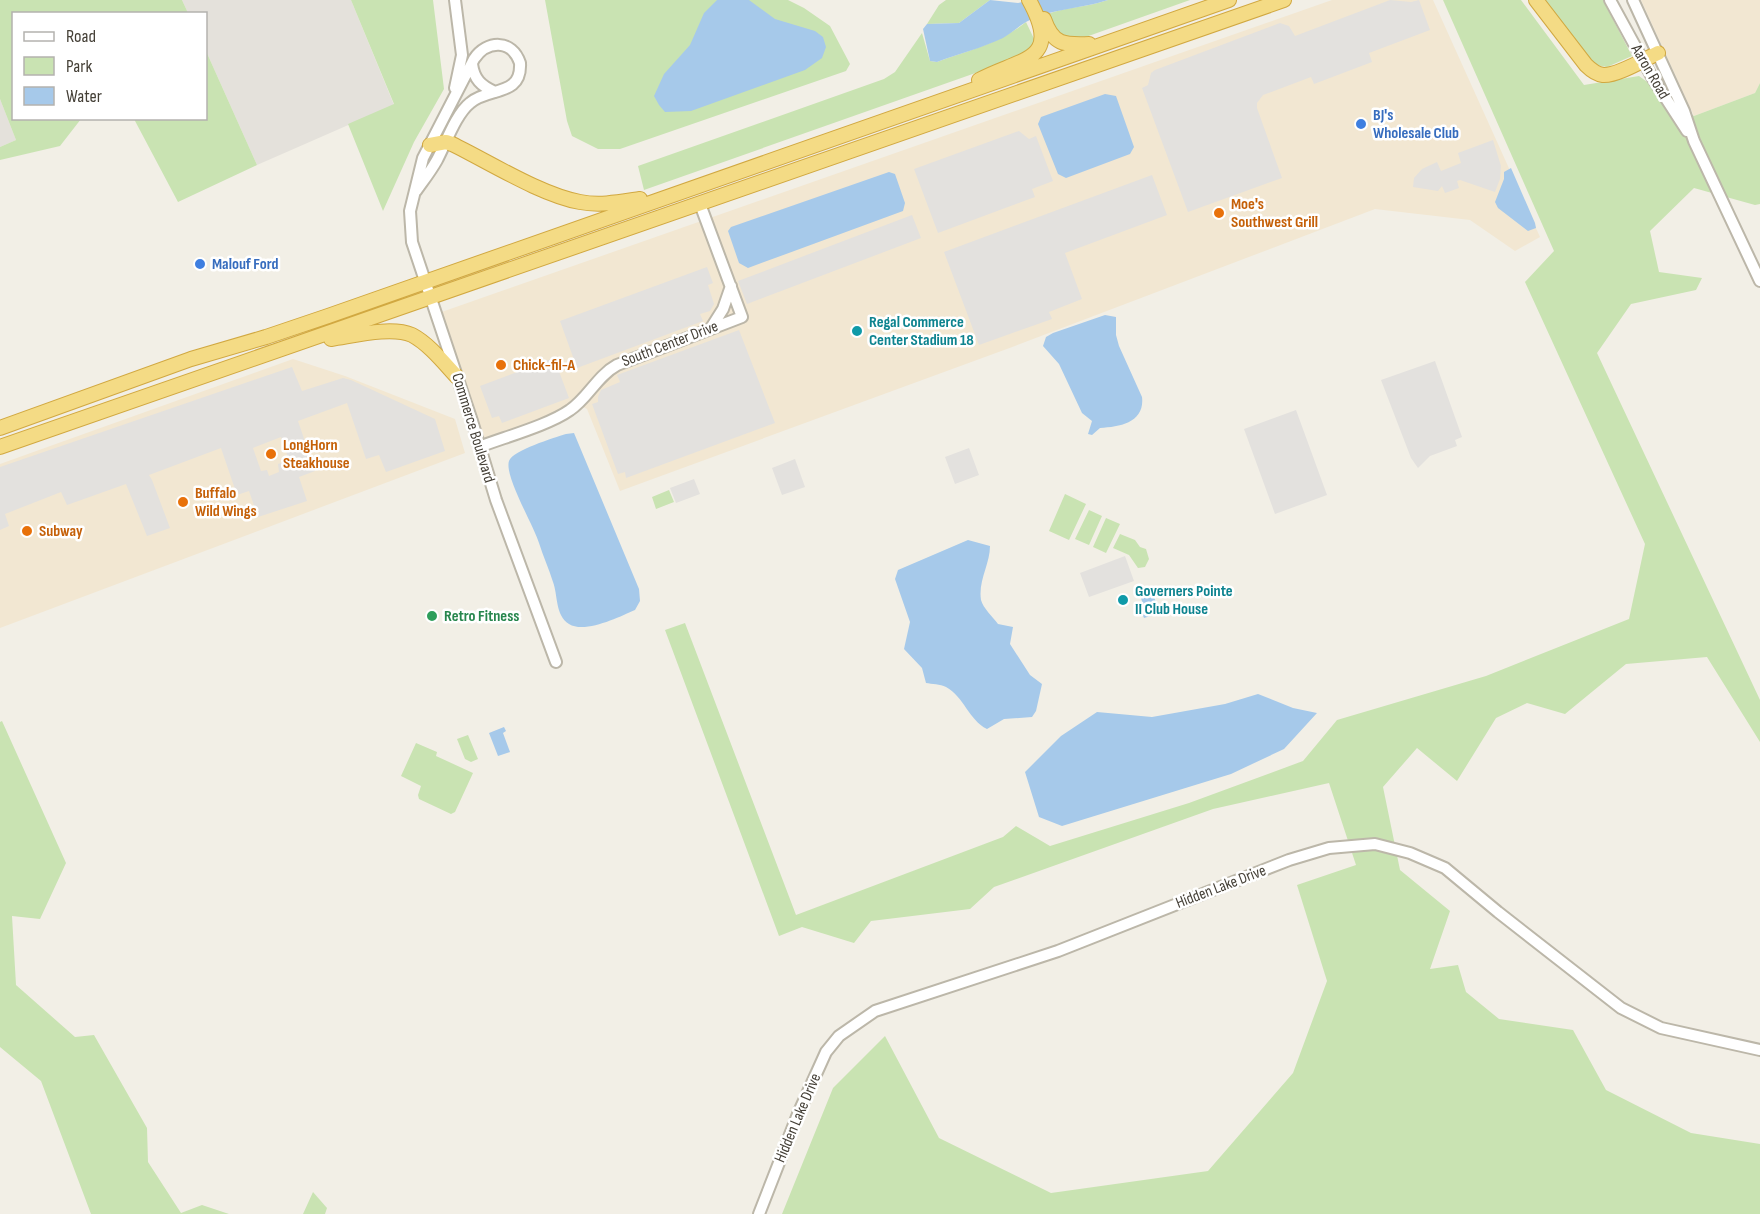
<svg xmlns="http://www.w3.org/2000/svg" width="1760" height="1214" font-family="'Sofia Sans Condensed',sans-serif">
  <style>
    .commercial { fill: #f2e7d2 }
    .industrial { fill: #e4e1db }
    .green { fill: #c9e3b2 }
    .parking { fill: #e3e1de; fill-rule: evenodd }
    .water { fill: #a6c9ea }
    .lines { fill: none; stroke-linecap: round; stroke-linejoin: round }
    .tertiary-casing { stroke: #bcb7a9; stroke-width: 14 }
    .trunk-casing { stroke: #d1a841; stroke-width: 16 }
    .tertiary { stroke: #fff; stroke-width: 10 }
    .trunk { stroke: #f4db85; stroke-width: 14 }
    .shop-dot { fill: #3f7fe0; stroke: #fff; stroke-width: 2 }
    .food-dot { fill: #e8710a; stroke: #fff; stroke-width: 2 }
    .culture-dot { fill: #0f9aa8; stroke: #fff; stroke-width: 2 }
    .leisure-dot { fill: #2e9e5b; stroke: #fff; stroke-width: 2 }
    .labels { text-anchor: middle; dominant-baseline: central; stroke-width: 5; stroke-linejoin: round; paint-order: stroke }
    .street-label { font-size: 16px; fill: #443f36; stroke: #fff }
    .shop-label { font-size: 16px; font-weight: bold; fill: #366cbe; stroke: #fff; text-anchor: start }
    .food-label { font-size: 16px; font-weight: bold; fill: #c56008; stroke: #fff; text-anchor: start }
    .culture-label { font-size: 16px; font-weight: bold; fill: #0d838f; stroke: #fff; text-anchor: start }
    .leisure-label { font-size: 16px; font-weight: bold; fill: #27864d; stroke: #fff; text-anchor: start }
  </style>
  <rect width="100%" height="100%" fill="#f2efe6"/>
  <!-- commercial -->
  <path class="commercial" d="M1332,0H1433L1540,237L1515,251L1470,220L1375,209L1015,346L620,491L587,409L578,404L479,447L436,314Z
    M1641,0H1760V83L1755,93L1694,116Z
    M293,359L345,376L455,419L465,453L0,628V464Z"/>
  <!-- industrial -->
  <path class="industrial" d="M182,0H351L394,105L257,165L206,51V14L188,13Z
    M0,99L16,140L0,147Z"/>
  <!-- green -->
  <path class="green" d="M0,0H182L188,13L14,14V118L81,119L60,146L0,160V147L16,140L0,99Z
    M351,0H433L444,89L414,142L383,211L348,124L394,104Z
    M545,0H788L804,8L830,26L850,64L846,71L620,149H598L572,136L567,121Z
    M946,0H990L959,23L927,24L939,5Z
    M1108,0H1190L1080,39L1066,38L1053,31L1047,14C1067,7 1088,7 1108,0Z
    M1443,0H1521L1584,85L1639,76L1694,116L1755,93L1760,83V204L1755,205L1694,188L1650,231L1659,272L1702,278L1696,290L1631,304L1597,353L1760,700V742L1707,657L1626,664L1565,714L1527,703L1496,718L1457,781L1417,748L1383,787L1400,870L1450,911L1430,969L1458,965L1466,992L1499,1019L1573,1030L1606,1090L1691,1133L1760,1144V1214H782L833,1088L885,1036L939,1138L1051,1193L1208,1171L1293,1073L1327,981L1297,885L1356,865L1329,783L1213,809L994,887L970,909L871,921L854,943L802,927L779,936L665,630L685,623L796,915L1003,837L1016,826L1050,846L1189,803L1303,761L1337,720L1486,676L1629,619L1645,544L1525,282L1554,251Z
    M1542,0H1603L1632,56L1607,67L1591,64Z
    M1026,22L1036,43L1021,57L644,190L638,166L884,79L895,72L922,33L930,61L937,62C967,51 1001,43 1026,22Z
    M206,51L257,165L178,202L134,119L206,118Z
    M669,490L674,502L656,509L652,497Z
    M1065,494L1086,504L1069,540L1049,531Z
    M1089,510L1102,516L1089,545L1075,539Z
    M1106,518L1120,524L1106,553L1093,547Z
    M1120,534L1135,540L1140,547L1146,549L1149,559L1145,567L1138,568L1129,555L1113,548Z
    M2,721L66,863L40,919L12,916L16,985L75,1037L94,1035L147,1128L148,1162L181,1213L202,1205L229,1214H91L41,1081L0,1047V722Z
    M468,735L478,759L471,762L465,759L457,739Z
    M416,743L437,752L436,756L473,773L455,812L451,814L419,799L418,795L421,786L401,776Z
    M313,1192L327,1208L325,1214H303Z"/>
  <!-- parking -->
  <path class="parking" d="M1390,0L1411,2L1419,0L1430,30L1369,53L1372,62L1314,84L1311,77L1263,95L1257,103V108L1282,178L1188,212L1142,88L1148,85L1151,73L1155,70L1280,23L1289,26L1295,36Z
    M1019,131L1029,139L1036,136L1053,181L1032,189L1035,197L938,233L914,169Z
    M1493,140L1501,166L1500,179L1495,192L1460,180L1457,181L1459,188L1445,193L1442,186L1438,191L1413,187L1414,178L1422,169L1437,162L1441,171L1461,163L1458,153Z
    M1152,175L1167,215L1065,253L1082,299L1049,312L1052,319L979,345L944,252Z
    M912,215L921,238L747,304L738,281Z
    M707,267L713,283L708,285L714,304L710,311L700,314L703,321L577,368L560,321Z
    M739,330L775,423L626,478L625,472L618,474L592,404L598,402V397L601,390L620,382L617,375Z
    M554,358L569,398L502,423L499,416L492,418L480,386Z
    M1435,361L1462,437L1455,440L1457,446L1430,456L1418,468L1411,458L1381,380Z
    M292,367L302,391L343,378L351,380L435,419L445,451L386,472L379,455L366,459L347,403L298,421L315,471L299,477L307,501L258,517L249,491L237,495L221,448L149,475L152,480L170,528L147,536L126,484L67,505L61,492L5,514L9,526L0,530V467ZM281,437L289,460L278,464L279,472L269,476L267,470L261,471L253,448Z
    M1296,410L1327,495L1275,514L1244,429Z
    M969,448L979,475L955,484L945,457Z
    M795,459L805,487L782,495L772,468Z
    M694,479L700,494L676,503L670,488Z
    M1125,556L1134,581L1089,597L1080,573Z"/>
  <!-- water -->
  <path class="water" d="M717,0H749L775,19L815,31L823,37L826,47L822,58L805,70L691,111L665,112L659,105L654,96L664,74L690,45L704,13Z
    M990,0L1018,3L1031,0H1108C1081,9 1052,8 1026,22C1018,27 1011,33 1003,38C982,48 958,54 937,62L930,61L923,29L927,24L959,23Z
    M1105,94L1116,96L1134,147L1130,154L1066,178L1058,174L1038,124L1041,117Z
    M1511,168L1535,223L1536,228L1528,231L1498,208L1495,202L1504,179V172Z
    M889,172L895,174L905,203L903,211L748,268L739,263L728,231L731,227Z
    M1105,315L1116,317V335L1119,346L1142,397C1145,422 1121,427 1100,428L1092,435L1088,434L1092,421L1082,413L1059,364L1043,346L1046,337L1053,333Z
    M574,433L639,589L640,601L635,610C619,617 585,634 569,624C555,615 558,595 553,582C549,569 543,556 539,543C534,526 504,476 509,461C513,450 554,438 566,434Z
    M968,540L990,546C990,564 978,581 981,600C983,608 993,617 998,624L1013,627L1010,644L1030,675L1042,684L1036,711L1032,717L1004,719L987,729C969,720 964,697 946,687C940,684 932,684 926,683L922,668L904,649L910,622L895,579L898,570Z
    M1151,589L1160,613L1144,618L1141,611L1145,609L1139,593Z
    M1258,694L1293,708L1317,713L1284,749L1231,774L1062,826L1039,817L1025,772L1061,736L1097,712L1152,717L1225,704Z
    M504,727L506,731L503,733L510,752L498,756L489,733Z"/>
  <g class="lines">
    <defs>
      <path id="tertiary" d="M455,0L462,55L455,88
        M1610,0L1652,77L1687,131
        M1633,0L1684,111L1694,141L1760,281
        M472,64C474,79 481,86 495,92
        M416,191C423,181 431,171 437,160C446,143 456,114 470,103C488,87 522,97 520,63C512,39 487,40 474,59L423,158L410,211L412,242L472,421L496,500L556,662
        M711,328L723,309L731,286
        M479,447C505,437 549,425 570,410C588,398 597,376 617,365L742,317L700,204
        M759,1214L798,1114L826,1052L839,1036L875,1011L1058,951L1289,860L1329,848L1375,844L1410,853L1445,868L1498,912L1621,1008L1661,1028L1760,1050"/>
      <path id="trunk" d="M1536,0L1586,65C1591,70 1596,74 1603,75C1617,76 1645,59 1658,53
        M1044,19C1053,45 1064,45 1089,44
        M979,80C1022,57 1063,62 1029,0
        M430,145L446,142L452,144C489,162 541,195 580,202C600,206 620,202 640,199
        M331,339C353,336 391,326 412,335C429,344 444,363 457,377
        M0,428L191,359L266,337L328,316L1229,0
        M0,447L1284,0"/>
    </defs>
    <!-- tertiary casing -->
    <use href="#tertiary" class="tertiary-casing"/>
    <!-- trunk casing -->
    <use href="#trunk" class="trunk-casing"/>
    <!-- tertiary -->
    <use href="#tertiary" class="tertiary"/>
    <!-- trunk -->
    <use href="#trunk" class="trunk"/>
  </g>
  <!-- markers -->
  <g class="shop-dot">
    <circle cx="1361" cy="124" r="6"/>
    <circle cx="200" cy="264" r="6"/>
  </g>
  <g class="food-dot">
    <circle cx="1219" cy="213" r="6"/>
    <circle cx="501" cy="365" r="6"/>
    <circle cx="271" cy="454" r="6"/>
    <circle cx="183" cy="502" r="6"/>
    <circle cx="27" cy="531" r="6"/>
  </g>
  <g class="culture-dot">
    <circle cx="857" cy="331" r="6"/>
    <circle cx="1123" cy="600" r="6"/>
  </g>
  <circle class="leisure-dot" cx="432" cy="616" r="6"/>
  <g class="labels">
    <!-- street labels -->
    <g class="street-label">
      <text transform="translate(1650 72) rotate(60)">Aaron Road</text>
      <text transform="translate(670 344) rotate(-21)">South Center Drive</text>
      <text transform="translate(473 428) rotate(73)">Commerce Boulevard</text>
      <text transform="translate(1221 887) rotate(-21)">Hidden Lake Drive</text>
      <text transform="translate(798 1118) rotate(-67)">Hidden Lake Drive</text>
    </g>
    <!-- shop labels -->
    <g class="shop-label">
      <text x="1373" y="115">BJ's<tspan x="1373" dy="18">Wholesale Club</tspan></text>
      <text x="212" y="264">Malouf Ford</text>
    </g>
    <!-- food labels -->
    <g class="food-label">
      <text x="1231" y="204">Moe's<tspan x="1231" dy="18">Southwest Grill</tspan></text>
      <text x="513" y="365">Chick-fil-A</text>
      <text x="283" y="445">LongHorn<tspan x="283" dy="18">Steakhouse</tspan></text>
      <text x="195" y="493">Buffalo<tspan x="195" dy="18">Wild Wings</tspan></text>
      <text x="39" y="531">Subway</text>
    </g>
    <!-- culture labels -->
    <g class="culture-label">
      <text x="869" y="322">Regal Commerce<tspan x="869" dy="18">Center Stadium 18</tspan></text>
      <text x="1135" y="591">Governers Pointe<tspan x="1135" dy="18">II Club House</tspan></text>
    </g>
    <!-- leisure labels -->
    <g class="leisure-label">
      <text x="444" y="616">Retro Fitness</text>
    </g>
  </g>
  <!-- legend -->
  <rect x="12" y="12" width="195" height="108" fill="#ffffff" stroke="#b4b2af" stroke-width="1.5"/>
  <rect x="24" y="32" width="30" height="9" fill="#ffffff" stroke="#b4b2af" stroke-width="1.5"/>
  <text x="66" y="42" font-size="18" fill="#443f36">Road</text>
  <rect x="24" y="57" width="30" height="18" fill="#c9e3b2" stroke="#b4b2af" stroke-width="1.5"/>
  <text x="66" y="72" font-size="18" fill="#443f36">Park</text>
  <rect x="24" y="87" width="30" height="18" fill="#a6c9ea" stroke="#b4b2af" stroke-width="1.5"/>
  <text x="66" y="102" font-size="18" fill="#443f36">Water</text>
</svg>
